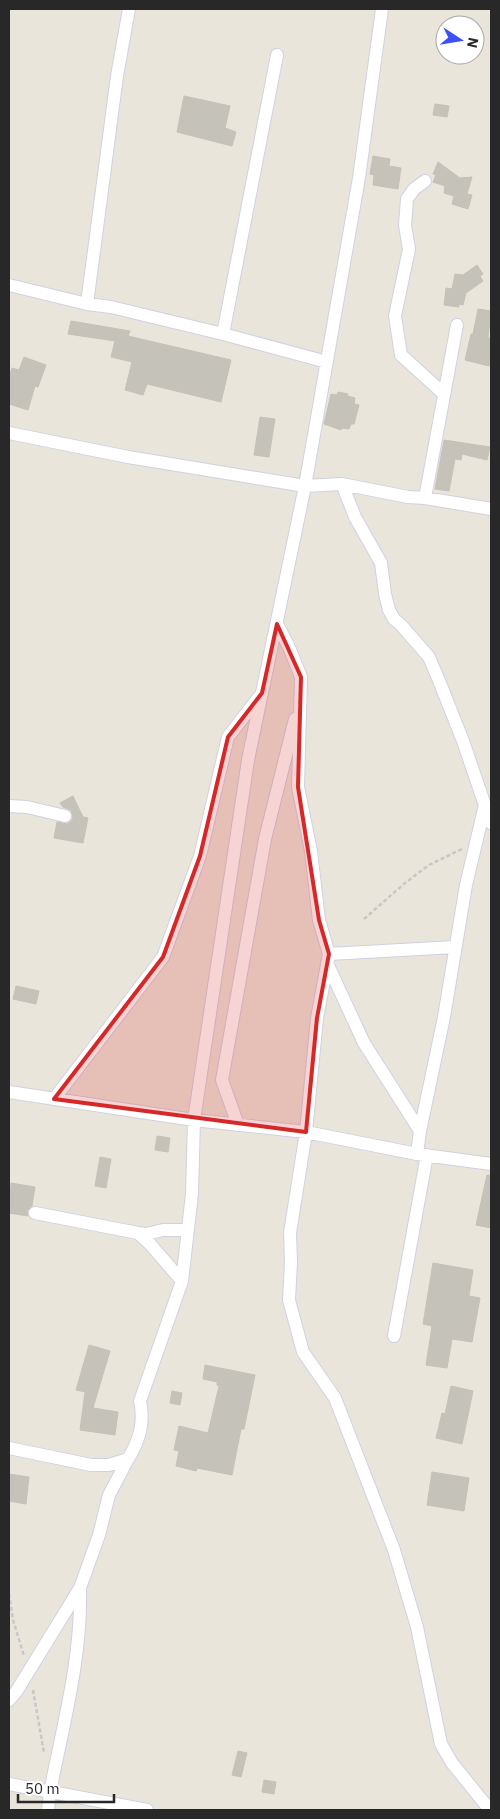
<svg xmlns="http://www.w3.org/2000/svg" width="500" height="1819" font-family="'IBM Plex Sans',sans-serif">
  <style>
    .building { fill: #c5c3b9; stroke: #c5c1b4 }
    .lines { fill: none; stroke-linecap: round; stroke-linejoin: round }
    .minor-casing { stroke: #d0d1e1; stroke-width: 14 }
    .path { stroke: #c7c7c7; stroke-width: 2.5; stroke-dasharray: 4 2.5; stroke-linecap: butt }
    .minor { stroke: #fff; stroke-width: 12 }
    .marked { fill: #d62828; fill-opacity: 0.2; stroke: #d62828; stroke-width: 4; stroke-linejoin: round }
  </style>
  <rect width="100%" height="100%" fill="#eae5da"/>
  <!-- building -->
  <path class="building" d="M184,96L230,106L225,128L236,132L232,146L177,132Z
    M435,104L449,106L447,117L433,115Z
    M373,156L390,159L389,166L401,168L398,189L373,185L374,175L370,174Z
    M438,162L460,178L472,177L467,194L472,195L468,209L452,204L454,196L444,193L445,186L433,182L436,175L433,174Z
    M477,265L483,274L480,276L483,281L466,293L463,305L459,304V307L444,305L446,288L452,289L455,274L463,275Z
    M478,309L491,311L488,338H491V359L489,366L465,360L471,334H473Z
    M71,321L130,331L128,336L231,360L221,402L147,384L143,395L125,390L132,362L111,357L115,341L68,334Z
    M24,357L46,365L38,387L35,386L28,410L9,404V377L12,368L19,370Z
    M338,392L348,394L347,396L355,398L354,404L359,405L354,424H351L349,429L342,428L341,430L324,424L331,394L337,395Z
    M260,417L275,419L269,457L254,455Z
    M444,440L490,447L487,460L462,454L461,460L455,459L449,491L435,489Z
    M73,796L83,817L88,818L83,843L54,838L57,822L67,824L70,822L73,818L71,810L63,807L60,803Z
    M16,986L39,991L36,1004L13,999Z
    M157,1136L170,1138L168,1152L155,1150Z
    M100,1157L111,1159L106,1188L95,1186Z
    M487,1175H491V1228L476,1225Z
    M11,1183L35,1187L32,1206L27,1211L28,1216L9,1213Z
    M433,1263L473,1270L469,1296L480,1298L472,1342L452,1339L447,1368L426,1365L432,1326L423,1324Z
    M89,1345L110,1351L93,1408L118,1412L115,1435L80,1430L85,1392L76,1390Z
    M205,1365L255,1375L244,1429H241L232,1475L197,1468L196,1471L176,1466L179,1451L174,1450L179,1426L208,1433L219,1386L217,1385V1382L203,1379Z
    M451,1386L473,1391L462,1444L436,1438L442,1413L445,1414Z
    M172,1391L182,1393L180,1405L170,1403Z
    M432,1472L469,1478L464,1511L427,1505Z
    M9,1474L29,1477L26,1504L9,1501Z
    M238,1751L247,1753L241,1777L232,1775Z
    M264,1780L276,1782L274,1794L262,1792Z"/>
  <g class="lines">
    <defs>
      <path id="minor" d="M425,181L414,189L407,199L405,225L409,249L395,316L401,355L444,394
        M9,285L87,304L111,307L223,334L327,362
        M87,304L117,76L129,9
        M223,334L277,55
        M9,433L128,457L305,486L342,484L408,497L425,498L491,509
        M342,484L355,517L381,563L385,594L389,610L394,619L401,625L429,657L440,683L463,741L491,823
        M425,498L457,325
        M277,624L289,647L301,677L298,787L311,851L319,920L329,954L455,947
        M9,806L27,807L65,816
        M329,954L317,1018L306,1132L290,1233L291,1262L289,1300L303,1352L335,1398L394,1550L417,1627L441,1744L452,1763L490,1810
        M327,963L364,1043L420,1131
        M9,1092L194,1120L306,1132L417,1154L491,1164
        M54,1099L163,957L200,856L228,737L259,697
        M238,1125L222,1080L265,839L295,719
        M417,1154L420,1131L444,1017L466,885L485,805
        M35,1213L138,1233L147,1234L163,1230H188
        M138,1233L150,1244L182,1281
        M394,1336L427,1155
        M9,1448L91,1465H109L128,1459C139,1441 145,1423 140,1401L182,1281L192,1194L194,1120L248,760L305,486L359,178L382,9
        M9,1700L16,1692L80,1588L99,1535L109,1495L128,1459
        M9,1784L147,1810
        M48,1810L50,1792C63,1725 82,1657 80,1588"/>
    </defs>
    <!-- minor casing -->
    <use href="#minor" class="minor-casing"/>
    <!-- path -->
    <path class="path" d="M364,919L405,883L429,865L462,849
      M9,1594L13,1620L24,1656
      M33,1690L44,1753"/>
    <!-- minor -->
    <use href="#minor" class="minor"/>
  </g>
  <!-- marked area -->
  <path class="marked" d="M277,624L301,677L298,787L319,920L329,954L317,1018L306,1132L54,1099L163,957L200,856L228,737L262,693Z"/>
  <!-- border -->
  <rect width="500" height="1819" fill="none" stroke="#282828" stroke-width="20"/>
  <!-- north arrow -->
  <g transform="translate(460 40) rotate(102)"><circle r="24" fill="#ffffff" stroke="#a9a9a9"/>
  <path d="M0-4L9 19L0 12L-9 19Z" fill="#3d50f4"/>
  <text y="-8" font-size="14" font-weight="bold" text-anchor="middle" fill="#282828">N</text>
  </g>
  <!-- scale -->
  <path d="M18 1794v8h96v-8" fill="none" stroke="#282828" stroke-width="2.5"/>
  <text x="25" y="1794" font-size="15" fill="#282828" stroke="#ffffff" stroke-width="4" paint-order="stroke">50 m</text>
</svg>
